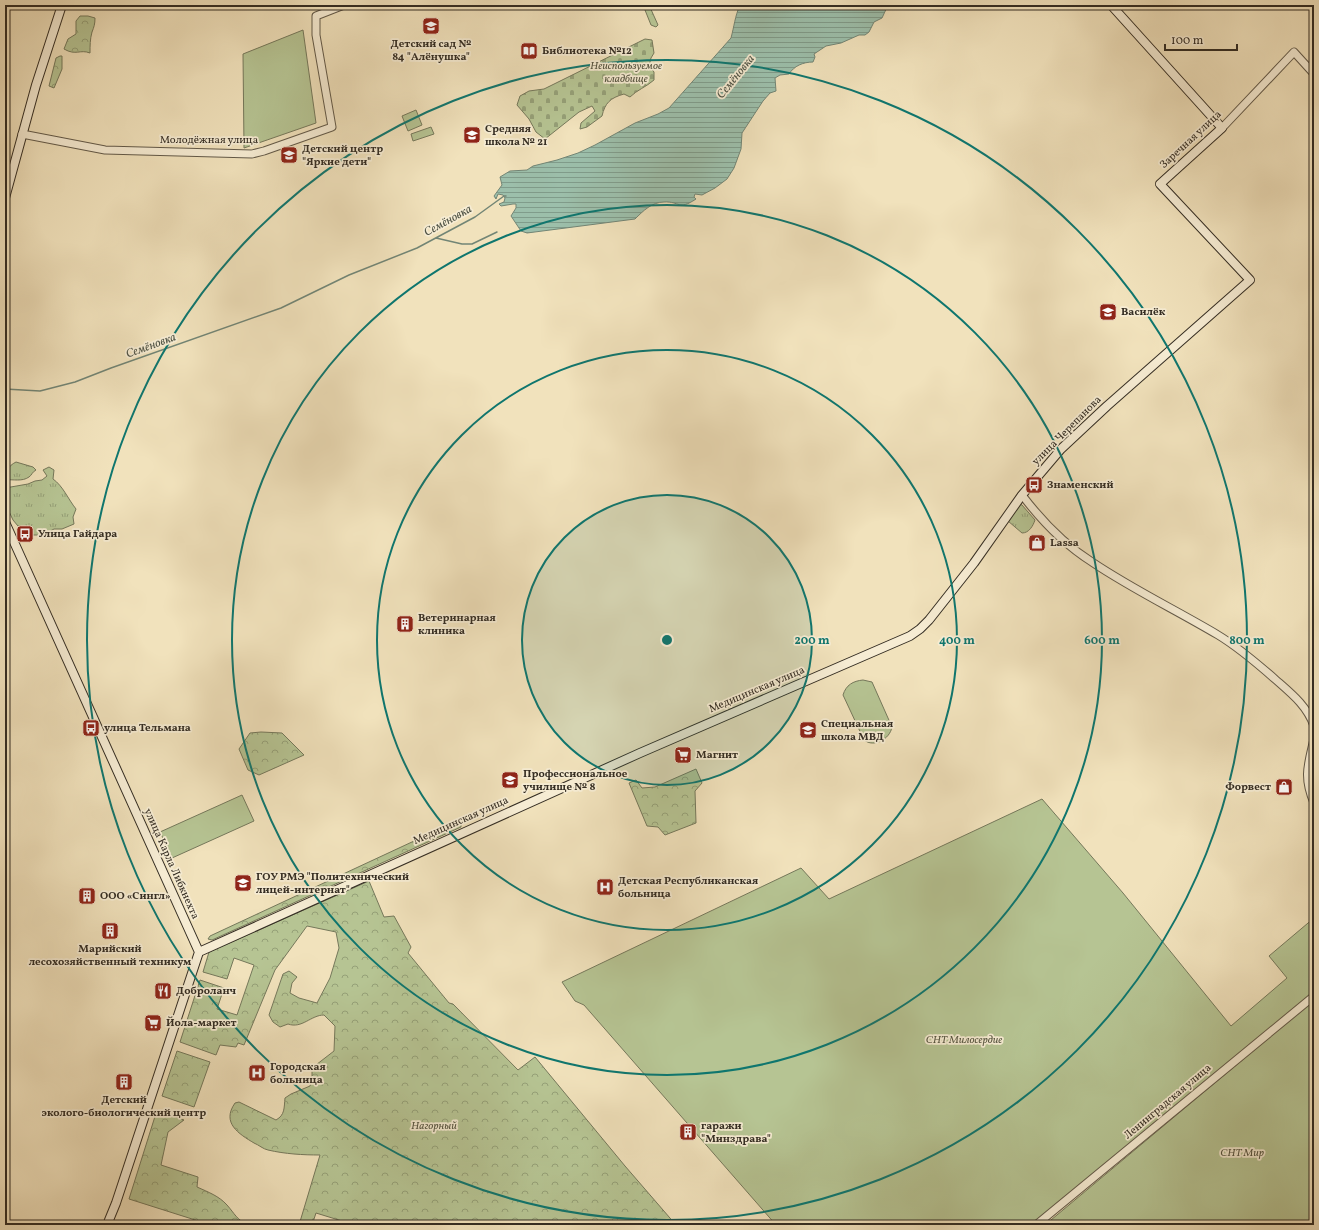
<svg xmlns="http://www.w3.org/2000/svg" width="1319" height="1230" font-family="Vollkorn,serif">
  <style>
    .grass { fill: url(#grass-tufts); stroke: #75785b }
    .forest { fill: url(#forest-crowns); stroke: #75785b }
    .cemetery { fill: url(#cemetery-stones); stroke: #75785b }
    .garden { fill: #b6c493; stroke: #75785b }
    .water { fill: url(#water-rules); stroke: #728575 }
    .lines { fill: none; stroke-linecap: round; stroke-linejoin: round }
    .stream { stroke: #728575; stroke-width: 1.5 }
    .tertiary-casing { stroke: #635a49; stroke-width: 9 }
    .secondary-casing { stroke: #342d23; stroke-width: 10 }
    .tertiary { stroke: #f6ecd3; stroke-width: 7 }
    .secondary { stroke: #f6ecd3; stroke-width: 8 }
    .ring { fill: none; stroke: #0f766e; stroke-width: 2 }
    .labels { text-anchor: middle; dominant-baseline: central; stroke-width: 3.5; stroke-linejoin: round; paint-order: stroke }
    .poi-label { font-size: 11px; font-weight: bold; fill: #342d23; stroke: #f6ecd3; text-anchor: start }
    .park-label { font-size: 11px; font-style: italic; fill: #54533f; stroke: #f6ecd3 }
    .street-label { font-size: 11px; fill: #342d23; stroke: #f6ecd3 }
    .water-label { font-size: 12px; font-style: italic; fill: #4e5245; stroke: #f6ecd3 }
    .centre { fill: #0f766e; stroke: #f6ecd3; stroke-width: 2 }
    .ring-label { font-size: 12px; text-anchor: middle; font-weight: bold; fill: #0f766e; stroke: #f6ecd3; stroke-width: 3.5; stroke-linejoin: round; paint-order: stroke }
  </style>
  <defs>
    <pattern id="grass-tufts" width="24" height="20" patternUnits="userSpaceOnUse"><rect width="24" height="20" fill="#b6c493"/><path d="M3 7l-1-3M5 7V3M7 7l1-3M15 17l-1-3M17 17v-4M19 17l1-3" fill="none" stroke="#95a078"/></pattern>
    <pattern id="forest-crowns" width="20" height="18" patternUnits="userSpaceOnUse"><rect width="20" height="18" fill="#b6c493"/><path d="M2 6a3 3 0 1 1 6 0M12 15a3 3 0 1 1 6 0" fill="none" stroke="#95a078"/></pattern>
    <pattern id="cemetery-stones" width="16" height="16" patternUnits="userSpaceOnUse"><rect width="16" height="16" fill="#b6c493"/><path d="M2 7V4a2 2 0 0 1 4 0v3zM10 15v-3a2 2 0 0 1 4 0v3z" fill="#95a078"/></pattern>
    <pattern id="water-rules" width="6" height="5" patternUnits="userSpaceOnUse"><rect width="6" height="5" fill="#9cbfab"/><path d="M0 2.5h6" fill="none" stroke="#809c8b"/></pattern>
  </defs>
  <rect width="100%" height="100%" fill="#f1e2bc"/>
  <filter id="stains"><feTurbulence type="fractalNoise" baseFrequency=".005" numOctaves="4"/><feColorMatrix values="0 0 0 0 .2 0 0 0 0 .09 0 0 0 0 .02 0 0 0 .5 -.17"/></filter>
  <radialGradient id="worn" r=".72"><stop offset=".6" stop-color="#630" stop-opacity="0"/><stop offset="1" stop-color="#630" stop-opacity=".3"/></radialGradient>
  <!-- grass -->
  <path class="grass" d="M16,462L33,467L36,470C32,472 32,475 29,477C22,482 13,479 5,480C5,472 8,466 16,462Z
    M49,467L54,470L53,479C63,486 68,499 76,509L73,517L74,524L62,529H54L43,535H33L28,528L18,526L13,520L5,503V488L28,484L35,481L42,480L47,476L43,470Z
    M1020,504L1022,505L1035,520C1033,526 1029,533 1022,533L1008,521Z"/>
  <!-- forest -->
  <path class="forest" d="M643,5H649L658,25L656,27L651,25Z
    M80,16H88L95,18C95,24 94,27 92,32C90,39 90,46 90,53C80,49 76,56 64,49L68,39L76,34V21Z
    M60,56H62V69L54,88L49,86L56,58Z
    M261,732L282,733L304,755L259,775L248,770L239,749L250,733Z
    M696,769L702,783L695,791L696,823L665,835L658,827L647,826L629,783L636,780L642,788L655,787Z
    M457,821L461,822V827L212,940L208,939L210,936Z
    M369,881L384,917L394,916L411,947L408,953L449,1003L453,1004L518,1070L535,1057L625,1166L676,1225H355L316,1213L312,1225H299L320,1155C303,1155 285,1154 268,1150C263,1149 259,1145 254,1143C239,1134 221,1123 235,1103L239,1102L276,1120C285,1115 284,1108 285,1098L291,1094L310,1086L312,1080V1068L334,1051L335,1026L324,1015C311,1015 302,1029 288,1024L280,1027L273,1022L269,1015L283,974L289,971L297,977L292,983L290,993L299,998L317,1003L330,978L339,948L336,932L307,926L275,970L244,1045L238,1043L236,1047L220,1045L216,1055L180,1042L200,980L224,988L217,1009L237,1015L254,965L234,958L227,979L203,972L209,952Z
    M177,1051L210,1062L194,1107L162,1096Z
    M157,1110L184,1120L168,1132L161,1165L198,1177L197,1187C208,1192 219,1196 227,1205C235,1214 236,1219 248,1225H211L129,1199Z"/>
  <!-- cemetery -->
  <path class="cemetery" d="M645,39L652,40L654,53L651,58L649,66L654,72V80C646,87 637,90 630,97L624,94C610,98 605,103 602,116L587,127L580,129L581,123L595,111L592,106L579,112L545,139L536,132L529,119L517,105L520,96L529,91L544,89Z"/>
  <!-- garden -->
  <path class="garden" d="M303,30L316,123L244,148L243,54Z
    M416,110L422,125L408,131L402,116Z
    M431,127L434,134L413,141L411,134Z
    M863,680L872,682L892,727C890,739 874,748 864,740L843,695C846,685 853,681 863,680Z
    M242,795L254,821L172,858L160,832Z
    M1042,799L1123,893L1231,1026L1287,978L1269,956L1314,918V994L1031,1225H776L584,1005L575,1001L562,982L801,868L829,899Z
    M1314,1000V1225H1045Z"/>
  <!-- water -->
  <path class="water" d="M740,5H888L882,18L874,22L869,32L865,35H859L841,43L826,46L814,54L815,57L813,62C803,62 794,66 789,74L780,75L775,78L776,91L770,93L763,101L742,133L741,149L734,168L727,179L715,188L702,195L695,194L694,197L696,199C678,211 680,201 664,202C652,202 643,211 635,219L527,233L521,231L511,216L516,208V204H513L501,206L499,204L504,202L505,198L503,195L498,194L496,199L494,196L502,185L500,177L510,171L527,170L533,166L557,160L578,153L595,145L635,123L658,114L669,108L731,38C734,27 735,16 740,5Z"/>
  <g class="lines">
    <!-- stream -->
    <path class="stream" d="M436,238L462,244H472L497,232
      M5,389L40,391L75,382L111,368L281,308L349,275L417,248L475,217L504,196H506"/>
    <defs>
      <path id="tertiary" d="M1222,128L1294,52L1314,74
        M22,134L105,150L252,154L264,151L332,127L316,35V16L344,5
        M1022,495C1041,520 1065,545 1092,562C1132,589 1176,610 1218,635C1238,647 1259,665 1276,680C1292,694 1307,706 1314,726
        M1314,739C1308,765 1303,777 1314,803
        M1036,1225L1314,996"/>
      <path id="secondary" d="M5,198L36,85L62,5
        M5,522L199,952L116,1203L107,1225
        M199,952L640,753L910,636L920,629L929,620L974,563L1022,495L1061,449L1107,406L1250,280L1160,184L1222,128L1111,5"/>
    </defs>
    <!-- tertiary casing -->
    <use href="#tertiary" class="tertiary-casing"/>
    <!-- secondary casing -->
    <use href="#secondary" class="secondary-casing"/>
    <!-- tertiary -->
    <use href="#tertiary" class="tertiary"/>
    <!-- secondary -->
    <use href="#secondary" class="secondary"/>
  </g>
  <!-- distance rings -->
  <circle cx="667" cy="640" r="145" fill="#0f766e" fill-opacity=".12"/>
  <g class="ring">
    <circle cx="667" cy="640" r="145"/>
    <circle cx="667" cy="640" r="290"/>
    <circle cx="667" cy="640" r="435"/>
    <circle cx="667" cy="640" r="580"/>
  </g>
  <!-- icons -->
  <defs>
    <symbol id="school-square" viewBox="-11 -11 22 22"><rect x="-9" y="-9" width="18" height="18" rx="4" fill="#8f2418" stroke="#f6ecd3"/><path d="M0-5L7-2L0 1L-7-2ZM-4 1L0 2.5L4 1V4Q0 6-4 4Z" fill="#fff"/></symbol>
    <symbol id="library-square" viewBox="-11 -11 22 22"><rect x="-9" y="-9" width="18" height="18" rx="4" fill="#8f2418" stroke="#f6ecd3"/><path d="M-6-4Q-3-5.5-.7-3.5V5Q-3 3-6 4ZM6-4Q3-5.5 .7-3.5V5Q3 3 6 4Z" fill="#fff"/></symbol>
    <symbol id="bus-square" viewBox="-11 -11 22 22"><rect x="-9" y="-9" width="18" height="18" rx="4" fill="#8f2418" stroke="#f6ecd3"/><path d="M-5-6H5V4H4V6H2V4H-2V6H-4V4H-5ZM-3.5-4V0h7V-4ZM-3.5 1.2v1.5H-2V1.2ZM2 1.2v1.5H3.5V1.2Z" fill="#fff"/></symbol>
    <symbol id="shop-square" viewBox="-11 -11 22 22"><rect x="-9" y="-9" width="18" height="18" rx="4" fill="#8f2418" stroke="#f6ecd3"/><path d="M-5-2.5h2.3a2.7 3.5 0 0 1 5.4 0H5L5.5 6h-11ZM-1.5-2.5h3a1.5 2.3 0 0 0-3 0Z" fill="#fff"/></symbol>
    <symbol id="building-square" viewBox="-11 -11 22 22"><rect x="-9" y="-9" width="18" height="18" rx="4" fill="#8f2418" stroke="#f6ecd3"/><path d="M-4-6H4V6H1V3H-1V6H-4ZM-2.5-4.3h1.7v1.8h-1.7ZM.8-4.3h1.7v1.8H.8ZM-2.5-1h1.7V.8h-1.7ZM.8-1h1.7V.8H.8Z" fill="#fff"/></symbol>
    <symbol id="university-square" viewBox="-11 -11 22 22"><rect x="-9" y="-9" width="18" height="18" rx="4" fill="#8f2418" stroke="#f6ecd3"/><path d="M0-5L7-2L0 1L-7-2ZM-4 1L0 2.5L4 1V4Q0 6-4 4Z" fill="#fff"/></symbol>
    <symbol id="supermarket-square" viewBox="-11 -11 22 22"><rect x="-9" y="-9" width="18" height="18" rx="4" fill="#8f2418" stroke="#f6ecd3"/><path d="M-6-5.5h2.5l.6 2H6L4.5 2H-2.5L-4.4-4H-6ZM-1.5 3.2a1.3 1.3 0 1 0 .1 0ZM3 3.2a1.3 1.3 0 1 0 .1 0Z" fill="#fff"/></symbol>
    <symbol id="hospital-square" viewBox="-11 -11 22 22"><rect x="-9" y="-9" width="18" height="18" rx="4" fill="#8f2418" stroke="#f6ecd3"/><path d="M-5-5h3v3.5h4V-5h3V5h-3V1.5h-4V5h-3Z" fill="#fff"/></symbol>
    <symbol id="restaurant-square" viewBox="-11 -11 22 22"><rect x="-9" y="-9" width="18" height="18" rx="4" fill="#8f2418" stroke="#f6ecd3"/><path d="M-5-6h1v4h1v-4h1v4h1v-4h1v5L-1.5 .5V6h-2V.5L-5-1ZM5-6V6H3V1.5H1.5Q1.5-4 5-6Z" fill="#fff"/></symbol>
  </defs>
  <g fill-rule="evenodd">
    <use href="#school-square" x="421" y="16" width="20" height="20"/>
    <use href="#library-square" x="519" y="41" width="20" height="20"/>
    <use href="#school-square" x="462" y="125" width="20" height="20"/>
    <use href="#school-square" x="279" y="145" width="20" height="20"/>
    <use href="#school-square" x="1098" y="302" width="20" height="20"/>
    <use href="#bus-square" x="1024" y="475" width="20" height="20"/>
    <use href="#bus-square" x="15" y="524" width="20" height="20"/>
    <use href="#shop-square" x="1027" y="533" width="20" height="20"/>
    <use href="#building-square" x="395" y="614" width="20" height="20"/>
    <use href="#bus-square" x="81" y="718" width="20" height="20"/>
    <use href="#university-square" x="798" y="720" width="20" height="20"/>
    <use href="#supermarket-square" x="673" y="745" width="20" height="20"/>
    <use href="#university-square" x="500" y="770" width="20" height="20"/>
    <use href="#shop-square" x="1274" y="777" width="20" height="20"/>
    <use href="#school-square" x="233" y="873" width="20" height="20"/>
    <use href="#hospital-square" x="595" y="877" width="20" height="20"/>
    <use href="#building-square" x="77" y="886" width="20" height="20"/>
    <use href="#building-square" x="100" y="921" width="20" height="20"/>
    <use href="#restaurant-square" x="153" y="981" width="20" height="20"/>
    <use href="#supermarket-square" x="143" y="1013" width="20" height="20"/>
    <use href="#hospital-square" x="247" y="1063" width="20" height="20"/>
    <use href="#building-square" x="114" y="1072" width="20" height="20"/>
    <use href="#building-square" x="678" y="1122" width="20" height="20"/>
  </g>
  <g class="labels">
    <!-- poi labels -->
    <g class="poi-label">
      <text x="431" y="44" text-anchor="middle">Детский сад №<tspan x="431" dy="13">84 "Алёнушка"</tspan></text>
      <text x="542" y="51">Библиотека №12</text>
      <text x="485" y="129">Средняя<tspan x="485" dy="13">школа № 21</tspan></text>
      <text x="302" y="149">Детский центр<tspan x="302" dy="13">"Яркие дети"</tspan></text>
      <text x="1121" y="312">Василёк</text>
      <text x="1047" y="485">Знаменский</text>
      <text x="38" y="534">Улица Гайдара</text>
      <text x="1050" y="543">Lassa</text>
      <text x="418" y="618">Ветеринарная<tspan x="418" dy="13">клиника</tspan></text>
      <text x="821" y="724">Специальная<tspan x="821" dy="13">школа МВД</tspan></text>
      <text x="104" y="728">улица Тельмана</text>
      <text x="696" y="755">Магнит</text>
      <text x="523" y="774">Профессиональное<tspan x="523" dy="13">училище № 8</tspan></text>
      <text x="1271" y="787" text-anchor="end">Форвест</text>
      <text x="256" y="877">ГОУ РМЭ "Политехнический<tspan x="256" dy="13">лицей-интернат"</tspan></text>
      <text x="618" y="881">Детская Республиканская<tspan x="618" dy="13">больница</tspan></text>
      <text x="100" y="896">ООО «Сингл»</text>
      <text x="110" y="949" text-anchor="middle">Марийский<tspan x="110" dy="13">лесохозяйственный техникум</tspan></text>
      <text x="176" y="991">Доброланч</text>
      <text x="166" y="1023">Йола-маркет</text>
      <text x="270" y="1067">Городская<tspan x="270" dy="13">больница</tspan></text>
      <text x="124" y="1100" text-anchor="middle">Детский<tspan x="124" dy="13">эколого-биологический центр</tspan></text>
      <text x="701" y="1126">гаражи<tspan x="701" dy="13">"Минздрава"</tspan></text>
    </g>
    <!-- park labels -->
    <g class="park-label">
      <text x="626" y="66">Неиспользуемое<tspan x="626" dy="13">кладбище</tspan></text>
      <text x="964" y="1040">СНТ Милосердие</text>
      <text x="434" y="1126">Нагорный</text>
      <text x="1242" y="1153">СНТ Мир</text>
    </g>
    <!-- street labels -->
    <g class="street-label">
      <text x="209" y="140">Молодёжная улица</text>
      <text transform="translate(1191 140) rotate(-43)">Заречная улица</text>
      <text transform="translate(1067 431) rotate(-45)">улица Черепанова</text>
      <text transform="translate(757 690) rotate(-23)">Медицинская улица</text>
      <text transform="translate(461 821) rotate(-24)">Медицинская улица</text>
      <text transform="translate(171 864) rotate(66)">улица Карла Либкнехта</text>
      <text transform="translate(1168 1102) rotate(-40)">Ленинградская улица</text>
    </g>
    <!-- water labels -->
    <g class="water-label">
      <text transform="translate(736 77) rotate(-51)">Семёновка</text>
      <text transform="translate(448 221) rotate(-29)">Семёновка</text>
      <text transform="translate(151 346) rotate(-20)">Семёновка</text>
    </g>
  </g>
  <circle cx="667" cy="640" r="6" class="centre"/>
  <g class="ring-label">
    <text x="812" y="644">200 m</text>
    <text x="957" y="644">400 m</text>
    <text x="1102" y="644">600 m</text>
    <text x="1247" y="644">800 m</text>
  </g>
  <!-- margin -->
  <rect width="1319" height="1230" fill="none" stroke="#f1e2bc" stroke-width="20"/>
  <rect x="6" y="6" width="1307" height="1218" fill="none" stroke="#342d23" stroke-width="2"/>
  <rect x="10" y="10" width="1299" height="1210" fill="none" stroke="#342d23"/>
  <!-- scale -->
  <path d="M1165 44v6h72v-6" fill="none" stroke="#342d23" stroke-width="2"/>
  <text x="1171" y="44" font-size="12" fill="#342d23" stroke="#f6ecd3" stroke-width="3" paint-order="stroke">100 m</text>
  <rect width="100%" height="100%" filter="url(#stains)"/>
  <rect width="100%" height="100%" fill="url(#worn)"/>
</svg>
